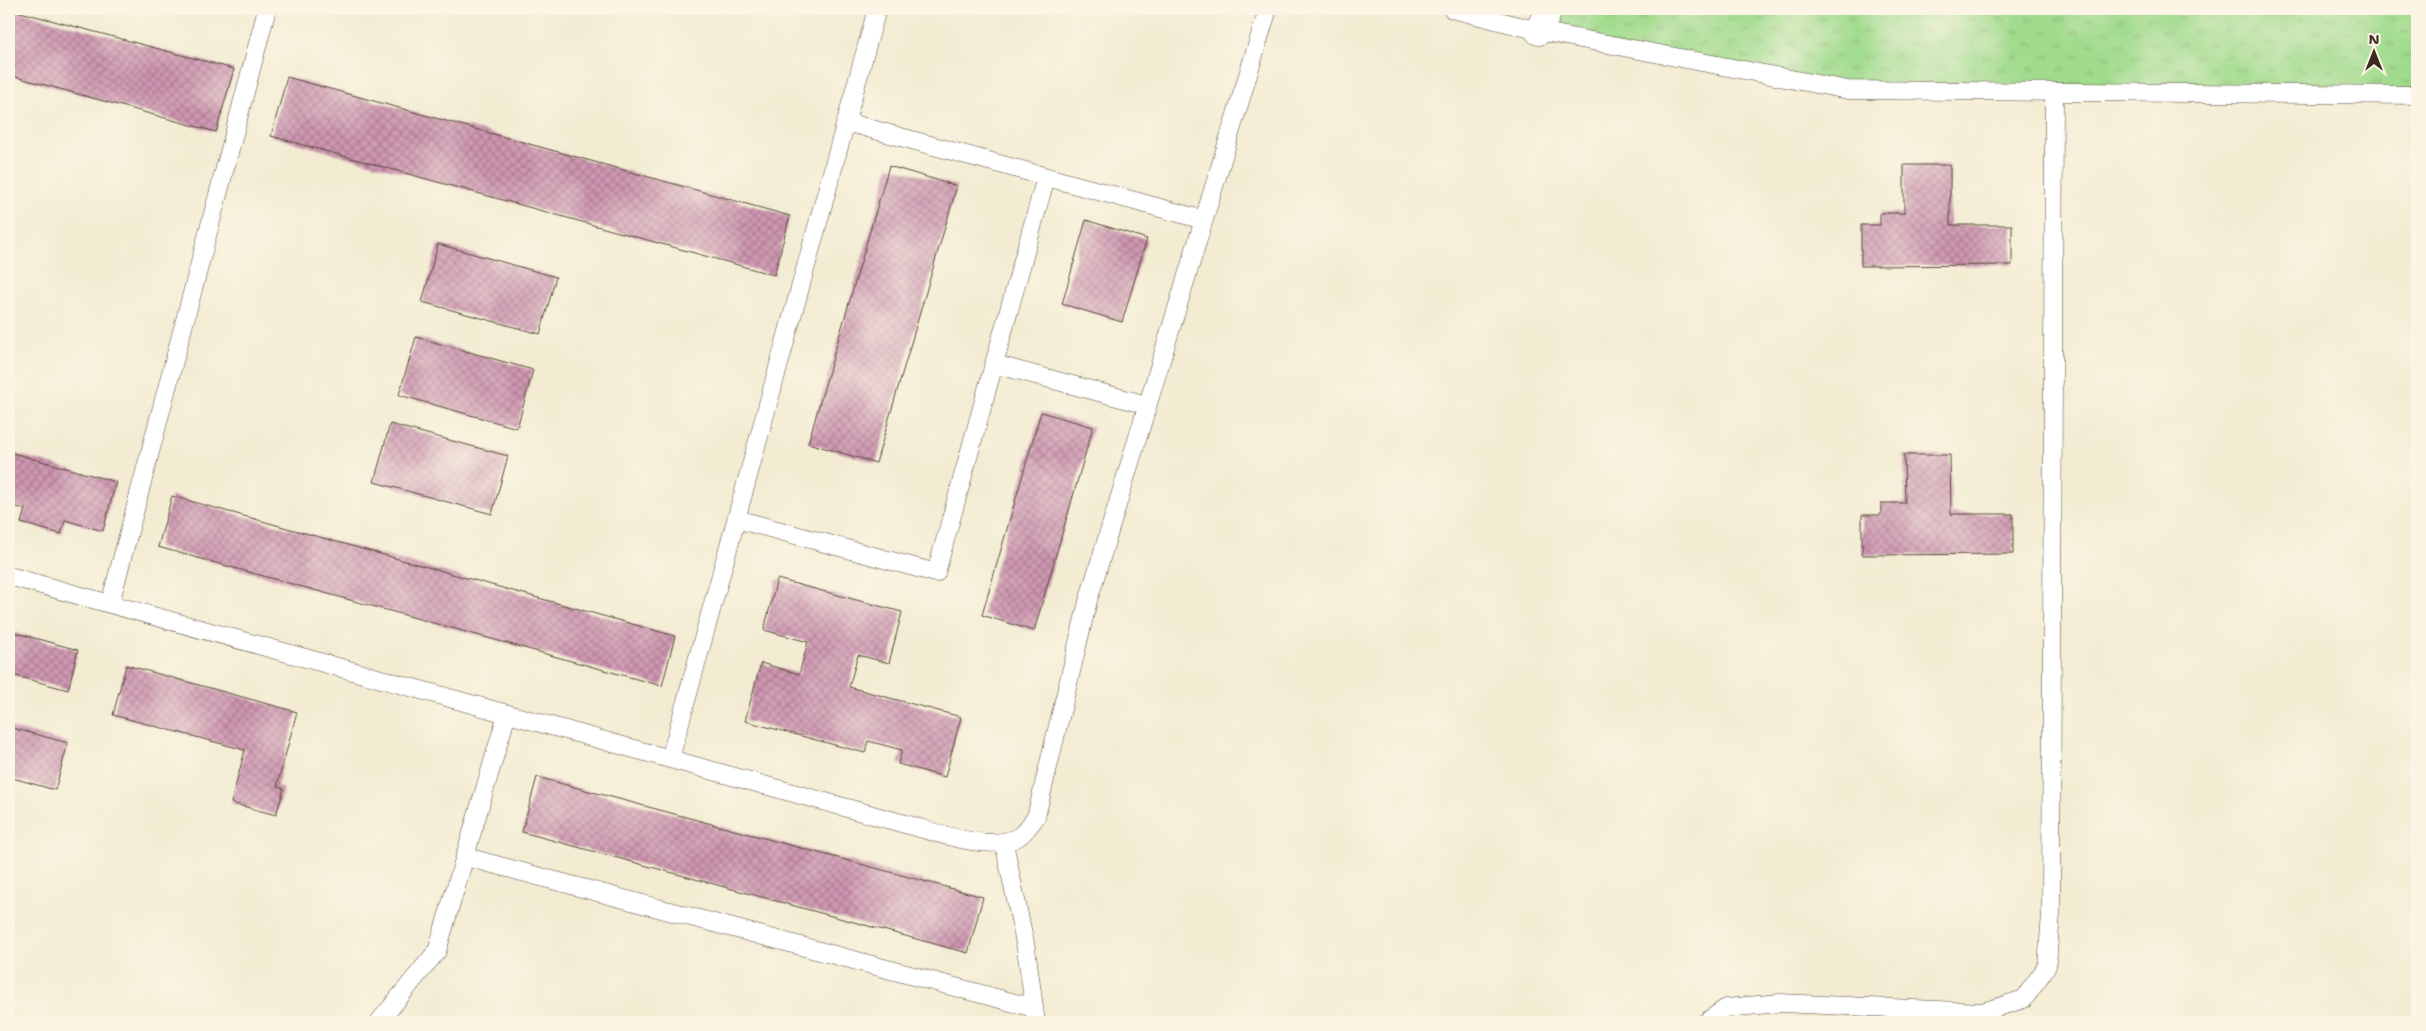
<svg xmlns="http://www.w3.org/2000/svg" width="2426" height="1031" font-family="'Shantell Sans',sans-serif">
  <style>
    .grass { fill: url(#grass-tufts); stroke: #6e8256 }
    .building { fill: url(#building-cross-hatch) }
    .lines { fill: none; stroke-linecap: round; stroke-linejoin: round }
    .service-casing { stroke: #574739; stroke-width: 19 }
    .minor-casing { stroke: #574739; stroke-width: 29 }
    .service { stroke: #fff; stroke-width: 18 }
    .minor { stroke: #fff; stroke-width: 28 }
  </style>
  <defs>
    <pattern id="grass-tufts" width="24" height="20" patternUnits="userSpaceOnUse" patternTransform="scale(1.25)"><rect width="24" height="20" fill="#a1db8d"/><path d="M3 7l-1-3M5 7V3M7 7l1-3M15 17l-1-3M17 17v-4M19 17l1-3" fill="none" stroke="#8cbc79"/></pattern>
    <pattern id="building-cross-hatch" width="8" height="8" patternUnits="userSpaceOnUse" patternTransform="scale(1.25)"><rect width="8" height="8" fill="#cf97b2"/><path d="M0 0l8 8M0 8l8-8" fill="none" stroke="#a97b90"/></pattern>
  </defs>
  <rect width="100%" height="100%" fill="#fcf5e5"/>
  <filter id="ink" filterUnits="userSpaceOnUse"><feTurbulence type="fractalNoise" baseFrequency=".02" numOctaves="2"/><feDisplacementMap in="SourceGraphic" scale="10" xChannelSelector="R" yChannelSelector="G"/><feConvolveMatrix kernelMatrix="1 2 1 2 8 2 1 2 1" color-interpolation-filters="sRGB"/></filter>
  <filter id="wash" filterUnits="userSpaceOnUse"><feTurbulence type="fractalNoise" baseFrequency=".0096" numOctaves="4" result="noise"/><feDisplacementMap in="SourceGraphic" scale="20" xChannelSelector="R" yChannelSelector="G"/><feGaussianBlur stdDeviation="1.12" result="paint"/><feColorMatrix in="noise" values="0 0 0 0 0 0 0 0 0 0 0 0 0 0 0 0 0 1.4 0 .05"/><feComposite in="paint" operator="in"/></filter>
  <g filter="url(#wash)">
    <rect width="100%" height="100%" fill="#f3ecd3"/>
    <!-- grass -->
    <path class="grass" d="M1558,9H2417V95L1848,90L1539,31Z"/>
    <g id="blocks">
      <!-- building -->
      <path class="building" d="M9,9L234,69L216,132L9,75Z
        M287,77L790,216L774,275L271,136Z
        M1904,165H1950V225H2012V265L1861,266V225H1880V213H1904Z
        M889,166L957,186L876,463L808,443Z
        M1086,220L1147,239L1122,322L1062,304Z
        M438,244L556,277L540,334L422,302Z
        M416,337L533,370L517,428L399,395Z
        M1041,412L1093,427L1034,631L982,615Z
        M390,424L508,456L492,514L374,482Z
        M9,452L116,482L103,531L65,520L61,534L21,523L25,509L9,505Z
        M1904,455H1950L1951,514H2013V554L1862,555V515H1881V503H1905Z
        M172,496L675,636L662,686L158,547Z
        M777,579L902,612L889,663L858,655L849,687L961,717L945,777L898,764L902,750L868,741L865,753L745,721L761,663L799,674L808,642L764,630Z
        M9,631L78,650L68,690L9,674Z
        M126,665L297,712L277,786L284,789L276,815L231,803L245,750L113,715Z
        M9,727L68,743L55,790L9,777Z
        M537,777L983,897L968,953L522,832Z"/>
    </g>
  </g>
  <g filter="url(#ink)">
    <use href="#blocks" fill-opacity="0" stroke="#574739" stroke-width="1"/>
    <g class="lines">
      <defs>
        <path id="service" d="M1452,9L1539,31L1848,90L2417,95
          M846,122L1204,220
          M994,364L1147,405
          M736,519L936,573L1046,177
          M9,576L905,824C936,832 989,853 1018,837C1025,833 1031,823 1036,817L1088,601L1268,9
          M110,604L267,9
          M670,759L877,9
          M1004,843L1026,948L1036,1022
          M466,857L1034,1008
          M379,1022L437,951L507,714
          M1706,1022L1726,1008L1780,1003L1982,1012L2024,999L2047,966L2051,914L2054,92"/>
        <path id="minor" d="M1539,31L1549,9"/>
      </defs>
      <!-- service casing -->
      <use href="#service" class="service-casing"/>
      <!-- minor casing -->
      <use href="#minor" class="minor-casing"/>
      <!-- service -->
      <use href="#service" class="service"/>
      <!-- minor -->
      <use href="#minor" class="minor"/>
    </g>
  </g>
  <!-- margin -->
  <rect width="2426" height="1031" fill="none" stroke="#fcf5e5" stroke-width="30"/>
  <!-- north arrow -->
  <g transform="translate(2374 52)" stroke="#fcf5e5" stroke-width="4" paint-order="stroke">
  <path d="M0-4L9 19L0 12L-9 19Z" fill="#3b2a1e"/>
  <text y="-8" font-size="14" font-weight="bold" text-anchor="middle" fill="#3b2a1e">N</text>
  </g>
</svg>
